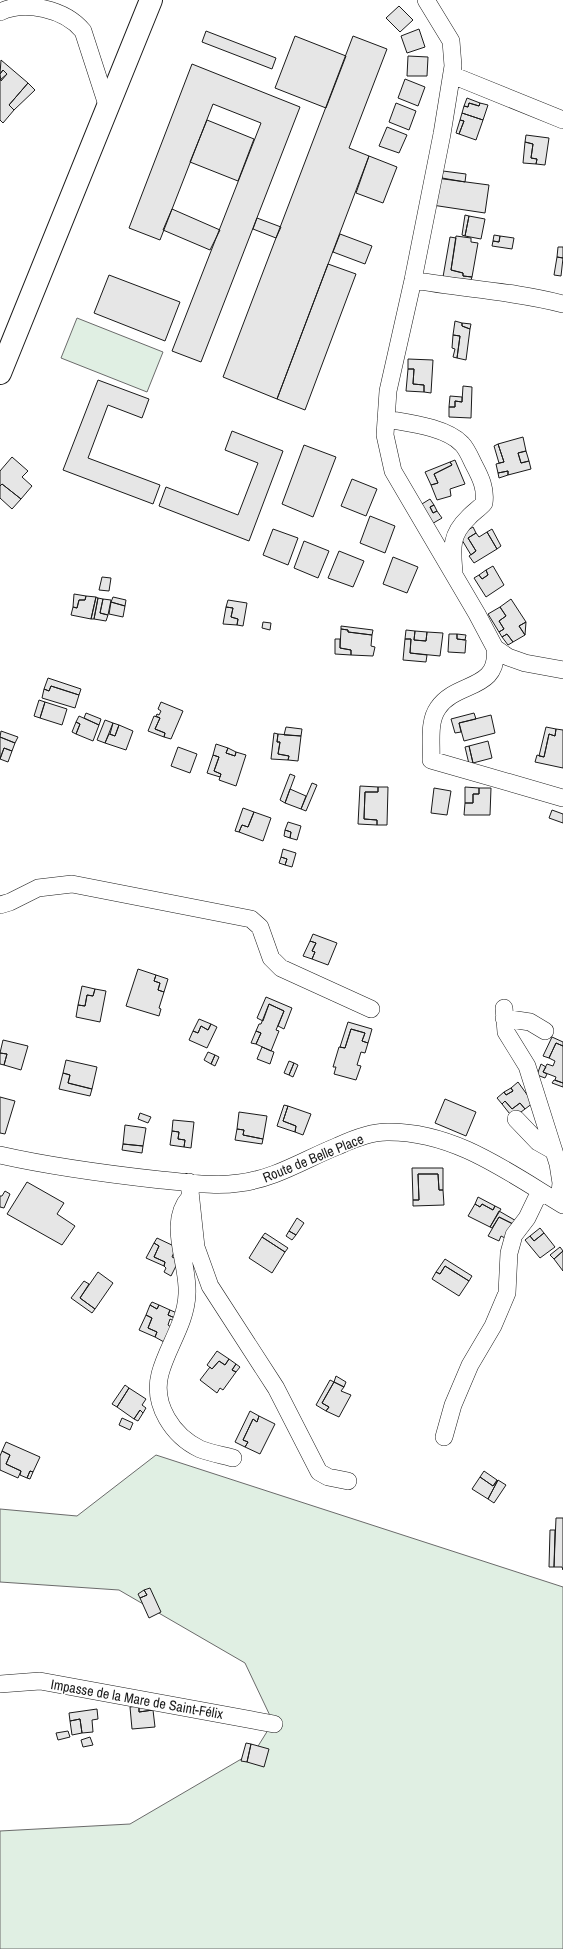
<svg xmlns="http://www.w3.org/2000/svg" width="563" height="1949" font-family="'Archivo Narrow',sans-serif">
  <style>
    .green { fill: #e0efe3; stroke: #6a6a6a }
    .building { fill: #e6e6e6; stroke: #1a1a1a }
    .lines { fill: none; stroke-linecap: round; stroke-linejoin: round }
    .minor-casing { stroke: #1a1a1a; stroke-width: 18 }
    .major-casing { stroke: #1a1a1a; stroke-width: 24 }
    .minor { stroke: #fff; stroke-width: 17 }
    .major { stroke: #fff; stroke-width: 22 }
    .labels { text-anchor: middle; dominant-baseline: central; stroke-width: 3; stroke-linejoin: round; paint-order: stroke }
    .street-label { font-size: 14px; fill: #1a1a1a; stroke: #fff }
  </style>
  <rect width="100%" height="100%" fill="#fff"/>
  <!-- green -->
  <path class="green" d="M77,318L163,352L147,392L61,358Z
    M156,1455L563,1587V1949H0V1831L130,1824L255,1751L273,1722L245,1663L119,1590L0,1582V1509L77,1516Z"/>
  <!-- building -->
  <path class="building" d="M399,6L413,20L400,32L386,18Z
    M419,29L425,47L407,53L401,36Z
    M206,31L276,58L272,69L202,42Z
    M295,36L346,56L326,108L275,88Z
    M353,36L387,49L349,148L369,156L277,399L223,377Z
    M408,56L428,57L427,76H407Z
    M1,60L28,83L9,105L14,110L3,123L0,120V80L7,74L3,70L0,74Z
    M192,64L300,107L201,362L172,351L261,123L213,104L160,240L129,228Z
    M3,70L7,74L1,81L0,74Z
    M405,79L425,87L418,106L398,98Z
    M28,83L35,90L14,110L9,105Z
    M467,98L480,103L479,106L469,103L468,107L464,106Z
    M396,103L416,111L409,130L389,122Z
    M469,103L479,106L480,103L488,105L483,120L462,113L464,106L468,107Z
    M462,113L483,120L476,140L459,134L464,121L460,120Z
    M207,120L254,139L238,181L190,162Z
    M460,120L464,121L459,134L456,133Z
    M387,127L407,135L399,153L379,146Z
    M526,135L549,138L545,165L536,164L537,159L531,158L533,144L525,142Z
    M525,142L533,144L531,158L537,159L536,164L523,163Z
    M369,156L397,167L383,203L356,193Z
    M443,171L466,174L465,182L442,178Z
    M436,178L489,185L485,213L432,205Z
    M172,209L220,230L210,250L163,230Z
    M465,215L469,216L465,236L462,235Z
    M469,216L485,219L481,239L465,236Z
    M257,218L281,227L276,238L253,229Z
    M340,234L372,246L365,264L333,252Z
    M494,235L500,236L499,242L493,241Z
    M456,236L471,238V242L478,243L472,277L463,276V273L451,270Z
    M500,236L514,238L512,249L492,246L493,241L499,242Z
    M450,237L456,238L451,270L463,273V276L472,277L471,280L443,277Z
    M558,247H563V258L557,257Z
    M557,257L563,258L561,276L554,275Z
    M328,264L356,274L305,410L277,399Z
    M109,275L180,302L165,341L94,313Z
    M455,321L462,323V326L470,329L466,360L457,358L460,336L453,335Z
    M462,323L471,324L470,329L462,326Z
    M453,335L460,336L457,358L453,357L455,349L452,348Z
    M408,359L433,360L431,393L424,392V385L413,384L414,369H408Z
    M408,369H414L413,384L424,385V392L406,391Z
    M98,380L149,399L142,418L108,405L88,458L160,485L153,504L63,470Z
    M463,386L472,387L471,418L449,417V407H455V401L462,402Z
    M450,396L462,397V402L455,401V407H449Z
    M232,431L283,451L249,541L159,506L166,487L238,515L258,463L225,450Z
    M523,437L526,451L518,453L521,463L529,461L531,469L508,475V471L498,473L496,464L504,462L498,444Z
    M498,444L504,462L499,463L494,446Z
    M304,445L336,457L313,517L282,504Z
    M526,451L529,461L521,463L518,453Z
    M12,457L28,471L22,477L32,486L21,499L2,484L0,486V471Z
    M455,460L465,484L450,489L451,496L437,500L431,485L438,483L434,474L452,465L450,462Z
    M450,462L452,465L434,474L438,483L431,485L425,472Z
    M508,471V475L499,478L498,473Z
    M352,479L377,489L366,516L341,506Z
    M2,484L21,499L12,509L0,498V486Z
    M430,499L434,505L430,507L433,513L437,511L442,518L430,525L417,507Z
    M434,505L437,511L433,513L430,507Z
    M370,516L395,526L385,553L360,543Z
    M473,527L476,533L468,538L476,551L471,555L459,535Z
    M273,529L298,538L288,565L263,555Z
    M492,529L501,546L497,549L487,532Z
    M487,532L497,549L474,563L469,556L476,551L468,538L476,533L479,537Z
    M304,541L329,551L318,578L294,568Z
    M339,551L364,561L353,587L328,578Z
    M393,557L418,567L407,593L383,584Z
    M493,566L504,585L486,597L474,578L479,575L482,579L488,575L486,570Z
    M486,570L488,575L482,579L479,575Z
    M102,577L111,578L109,591L99,590Z
    M74,594L86,596L85,600H79L77,608L73,607Z
    M86,596L96,597L91,619L71,615L73,607L77,608L79,600H85Z
    M96,597L98,598L94,619H91Z
    M113,597L126,600L125,606L111,602Z
    M98,598L103,599L100,613L108,615L106,621L94,619Z
    M103,599L111,600L108,615L100,613Z
    M511,599L526,622L519,626L525,635L513,642L507,634L502,637L499,632L504,629L499,621L506,616L500,607Z
    M228,600L247,603L243,626L237,625L238,619L231,617L233,608L226,607Z
    M111,602L125,606L123,617L109,614Z
    M226,607L233,608L231,617L238,619L237,625L223,624Z
    M500,607L506,616L499,621L504,629L499,632L488,614Z
    M263,622L271,623L270,630L262,628Z
    M526,622L525,635L519,626Z
    M341,626L373,630L372,635L348,632V630L341,629Z
    M341,629L348,630V632L372,635L371,646L375,647L373,656L351,655V650L340,648Z
    M406,630L415,631L414,640L426,641L427,632L443,633L440,656L410,653L411,639H405Z
    M415,631L427,632L426,641L414,640Z
    M449,634H457V639L466,640L465,653L448,652Z
    M457,634L466,635L465,640L457,639Z
    M507,634L513,642L508,645L502,637Z
    M335,639H340V648L351,650V655L335,654Z
    M405,639H411L410,653L427,655L426,662L403,660Z
    M48,678L81,689L79,695L51,686L49,691L44,689Z
    M51,686L79,695L75,708L42,698L44,689L49,691Z
    M39,700L45,702L40,718L34,716Z
    M45,702L67,709L62,725L40,718Z
    M161,702L183,711L171,739L164,737L165,733L155,729L160,718L156,716L157,714L159,715L161,711L158,709Z
    M86,713L101,719L99,725L84,718Z
    M474,713L476,719L459,723L461,732L455,733L451,719Z
    M491,715L495,733L464,741L459,723Z
    M79,716L99,725L93,741L76,734L80,724L76,722Z
    M154,716L160,718L155,729L165,733L164,737L148,731Z
    M105,720L113,723L105,743L97,740Z
    M76,722L80,724L76,734L72,732Z
    M113,723L119,725L115,736L110,734Z
    M119,725L133,731L126,750L105,743L109,734L115,736Z
    M286,727L302,729L301,736L284,735Z
    M546,727L556,729L555,736L549,734L544,757L539,756Z
    M556,729L563,730V768L535,762L537,755L544,757L549,734L555,736Z
    M1,731L18,737L15,743L0,737Z
    M274,733L278,734L277,742H280L278,754L289,756L288,760L271,759Z
    M278,734L301,736L298,761L288,760L289,756L278,754L280,742H277Z
    M0,737L15,743L12,751L4,748L0,759Z
    M488,741L492,758L473,763L469,746Z
    M216,744L228,748L226,753L235,756L236,752L246,755L236,786L219,780L221,774L214,771L219,757L213,755Z
    M469,746L473,763L469,764L465,747Z
    M178,747L197,754L190,773L171,766Z
    M4,748L12,751L8,762L0,759Z
    M228,748L236,752L235,756L226,753Z
    M213,755L219,757L214,771L221,774L220,777L207,773Z
    M290,774L295,776L285,803L280,800Z
    M312,783L317,785L306,811L301,809Z
    M360,786L378,787V792H365L364,819L377,820V825L358,824Z
    M378,787H388L387,825H377V820L364,819L365,792H378Z
    M465,787L479,788V794H473V803H465Z
    M434,788L451,791L447,815L431,813Z
    M479,788H491L490,815H464L465,803H473V794H479Z
    M290,789L306,796L301,809L285,803Z
    M243,808L254,812L248,827L242,825L239,832L235,831Z
    M552,810L563,814V823L549,818Z
    M254,812L271,818L263,841L239,832L242,825L248,827Z
    M288,822L301,826L297,840L290,838L291,832L285,830Z
    M285,830L291,832L290,838L284,836Z
    M283,849L296,853L292,867L285,865L287,859L281,857Z
    M281,857L287,859L285,865L279,863Z
    M313,934L337,943L328,965L312,959L315,952L312,951L316,943L310,941Z
    M310,941L316,943L312,951L315,952L312,959L303,956Z
    M138,969L156,975L154,981L160,983L158,990L164,992L159,1008L161,1009L159,1016L126,1006Z
    M156,975L168,979L164,992L158,990L160,983L154,981Z
    M82,986L95,989L93,996L87,995L85,1006L78,1005Z
    M95,989L106,991L100,1022L76,1017L78,1005L85,1006L87,995L93,996Z
    M266,997L292,1008L284,1029L278,1026L284,1011L269,1004L263,1021L257,1018Z
    M269,1004L284,1011L276,1030L279,1031L271,1051L256,1044L261,1033L256,1031L259,1024H261Z
    M199,1019L211,1024L208,1030L201,1026L198,1033L193,1031Z
    M348,1022L372,1029L368,1043L362,1041L365,1033L351,1029L345,1048L340,1047Z
    M211,1024L217,1027L207,1048L189,1040L193,1031L198,1033L201,1026L208,1030Z
    M351,1029L365,1033L362,1041L368,1043L365,1053L361,1052L357,1065L361,1066L356,1080L334,1074L336,1067H333L339,1047L345,1048Z
    M256,1031L261,1033L256,1044L251,1043Z
    M552,1037L563,1042V1046L556,1043L549,1058L543,1056Z
    M3,1040L28,1046L21,1070L4,1065L7,1054L0,1053Z
    M556,1043L563,1046V1083L555,1080L556,1077L543,1072L547,1064L553,1066L555,1061L549,1058Z
    M262,1047L274,1052L270,1064L257,1059Z
    M208,1052L215,1055L211,1064L204,1060Z
    M0,1053L7,1054L4,1065L0,1064Z
    M215,1055L219,1057L215,1066L211,1064Z
    M66,1060L97,1067L92,1089L68,1083L70,1075L63,1073Z
    M289,1061L294,1063L289,1075L284,1073Z
    M294,1063L298,1065L293,1077L289,1075Z
    M541,1064L546,1067L543,1072L547,1074L545,1078L537,1075Z
    M63,1073L70,1075L68,1083L92,1089L90,1096L59,1089Z
    M554,1080L563,1083V1087L552,1083Z
    M518,1082L533,1103L525,1109L520,1103L512,1109L505,1101L502,1104L497,1098L504,1092L506,1095L513,1091L511,1088Z
    M511,1088L513,1091L506,1095L504,1092Z
    M0,1097L15,1101L5,1134L0,1133Z
    M445,1099L476,1112L466,1136L435,1123Z
    M505,1101L512,1109L520,1103L525,1109L513,1118L502,1104Z
    M284,1105L288,1106L283,1121L296,1126L295,1132L277,1126Z
    M288,1106L311,1114L303,1135L295,1132L296,1126L283,1121Z
    M239,1112L267,1116L263,1139L243,1135L244,1130L237,1129Z
    M140,1113L151,1117L148,1123L138,1119Z
    M173,1120L194,1122L191,1148L184,1147L185,1140L178,1139L179,1132L172,1131Z
    M125,1125L146,1128L143,1146L123,1144Z
    M237,1129L244,1130L243,1135L263,1139L262,1144L235,1140Z
    M172,1131L179,1132L178,1139L185,1140L184,1147L170,1145Z
    M123,1144L143,1146L142,1153L122,1150Z
    M412,1168H443V1190H439L438,1174H418L419,1200H413Z
    M418,1174H438L439,1190H443L444,1205L413,1206V1200H419Z
    M27,1182L64,1203L57,1214L75,1226L62,1245L7,1214Z
    M5,1191L10,1194L4,1208L0,1207V1196H2Z
    M478,1197L495,1206L493,1210L482,1204L480,1207L475,1204Z
    M475,1204L480,1207L482,1204L493,1210L495,1206L501,1209L490,1227L468,1216Z
    M499,1211L518,1222L513,1224L499,1217L492,1228L490,1227Z
    M499,1217L513,1224L509,1240L501,1236L499,1241L488,1236Z
    M297,1218L304,1223L296,1235L289,1231Z
    M540,1228L544,1233L534,1241L530,1236Z
    M289,1231L296,1235L292,1240L286,1236Z
    M265,1233L288,1248L285,1252L262,1237Z
    M544,1233L555,1247L540,1258L525,1240L530,1236L534,1241Z
    M262,1237L285,1252L272,1273L249,1258Z
    M157,1238L176,1247L172,1257L179,1260L171,1276L164,1272L166,1268L164,1266L165,1262L154,1257L159,1246L154,1243Z
    M154,1243L159,1246L154,1257L165,1262L164,1266L146,1258Z
    M560,1247L563,1251L554,1259L550,1255Z
    M563,1251V1271L554,1259Z
    M445,1259L472,1276L469,1281L445,1266L440,1274L436,1272Z
    M445,1266L469,1281L459,1296L432,1279L436,1272L440,1274Z
    M98,1272L113,1283L95,1309L80,1298Z
    M84,1281L89,1284L80,1298L95,1309L92,1313L71,1298Z
    M152,1302L159,1305L157,1309L150,1305Z
    M150,1305L157,1309L159,1305L170,1310L168,1315L175,1318L174,1321L170,1319L168,1325L171,1327L164,1342L155,1337L157,1332L148,1328L152,1318L146,1315Z
    M170,1310L177,1313L175,1318L168,1315Z
    M146,1315L152,1318L148,1328L157,1332L155,1337L139,1330Z
    M217,1351L229,1359L225,1365L219,1361L212,1369L207,1365Z
    M229,1359L236,1364L232,1370L236,1372L223,1390L220,1388L217,1393L200,1380L210,1367L212,1369L219,1361L225,1365Z
    M236,1364L240,1367L236,1372L232,1370Z
    M336,1376L346,1382L344,1387L334,1382Z
    M330,1380L334,1382L322,1403L329,1407L326,1411L316,1405Z
    M334,1382L344,1387L341,1391L351,1395L339,1417L326,1411L329,1407L322,1403Z
    M125,1385L129,1388L117,1407L112,1404Z
    M129,1388L146,1399L142,1405L146,1408L143,1413L140,1410L134,1419L117,1407Z
    M140,1410L143,1413L138,1421L134,1419Z
    M250,1411L259,1416L257,1422L253,1419L243,1440L248,1442L245,1447L235,1442Z
    M259,1416L275,1424L260,1454L245,1447L248,1442L243,1440L253,1419L257,1422Z
    M122,1418L133,1423L130,1430L119,1425Z
    M6,1442L40,1457L33,1472L30,1471L27,1478L20,1475L21,1471L6,1464L10,1455L2,1451Z
    M2,1451L10,1455L6,1464L21,1471L18,1478L0,1470V1456Z
    M30,1471L33,1472L30,1479L27,1478Z
    M484,1471L497,1480L493,1486L480,1477Z
    M480,1477L493,1486L498,1480L488,1499L472,1489Z
    M498,1480L506,1485L494,1503L488,1499Z
    M556,1518H563V1570L562,1567H554Z
    M550,1530H555L554,1567H549Z
    M150,1588L161,1612L149,1618L140,1598L147,1595L144,1590Z
    M144,1590L147,1595L140,1598L138,1594Z
    M139,1706L153,1710L139,1712Z
    M139,1706V1712L153,1710L155,1727L132,1729L130,1707Z
    M97,1709L98,1719L92,1720L93,1732L82,1733L80,1719L70,1721L69,1713Z
    M80,1719L82,1733L72,1735L70,1721Z
    M68,1731L70,1737L58,1740L56,1733Z
    M90,1737L93,1745L83,1747L81,1740Z
    M246,1743L251,1744L247,1762L241,1761Z
    M251,1744L269,1749L264,1767L247,1762Z"/>
  <g class="lines">
    <defs>
      <path id="minor" d="M426,0L451,41L453,66L442,134L413,280L388,391L385,435L393,471L477,614L495,648L508,657L525,663L563,670
        M0,12C25,0 65,9 83,31L108,108
        M452,75L563,120
        M413,280C463,289 514,291 563,304
        M386,419C408,423 446,427 462,444C467,449 471,459 474,465C481,478 486,489 484,503C479,509 473,512 468,518C450,535 452,549 454,572
        M495,648C500,691 456,681 438,708C428,722 432,743 431,760L563,798
        M0,905L10,902L38,888L72,884L251,919L260,927L271,958L281,968L371,1009
        M504,1008L506,1032L527,1066L558,1164L561,1183L559,1202
        M504,1018L530,1022L545,1031
        M516,1119L538,1142L554,1151
        M0,1155C53,1167 107,1174 161,1180C187,1182 214,1187 239,1183C275,1179 305,1159 338,1146C353,1139 370,1132 387,1132C454,1131 508,1172 563,1205
        M189,1182L196,1247L210,1286L276,1388L319,1472L328,1477L348,1481
        M190,1197C166,1224 189,1262 187,1294C186,1323 167,1347 160,1374C152,1405 173,1436 200,1449C210,1453 222,1455 233,1458
        M444,1437L453,1405L470,1365L493,1326L507,1293L509,1253L514,1235L527,1218L540,1191
        M0,1684L40,1681L274,1724"/>
      <path id="major" d="M0,373L151,0"/>
    </defs>
    <!-- minor casing -->
    <use href="#minor" class="minor-casing"/>
    <!-- major casing -->
    <use href="#major" class="major-casing"/>
    <!-- minor -->
    <use href="#minor" class="minor"/>
    <!-- major -->
    <use href="#major" class="major"/>
  </g>
  <g class="labels">
    <!-- street labels -->
    <g class="street-label">
      <text transform="translate(313 1158) rotate(-22)">Route de Belle Place</text>
      <text transform="translate(137 1699) rotate(10)">Impasse de la Mare de Saint-Félix</text>
    </g>
  </g>
</svg>
